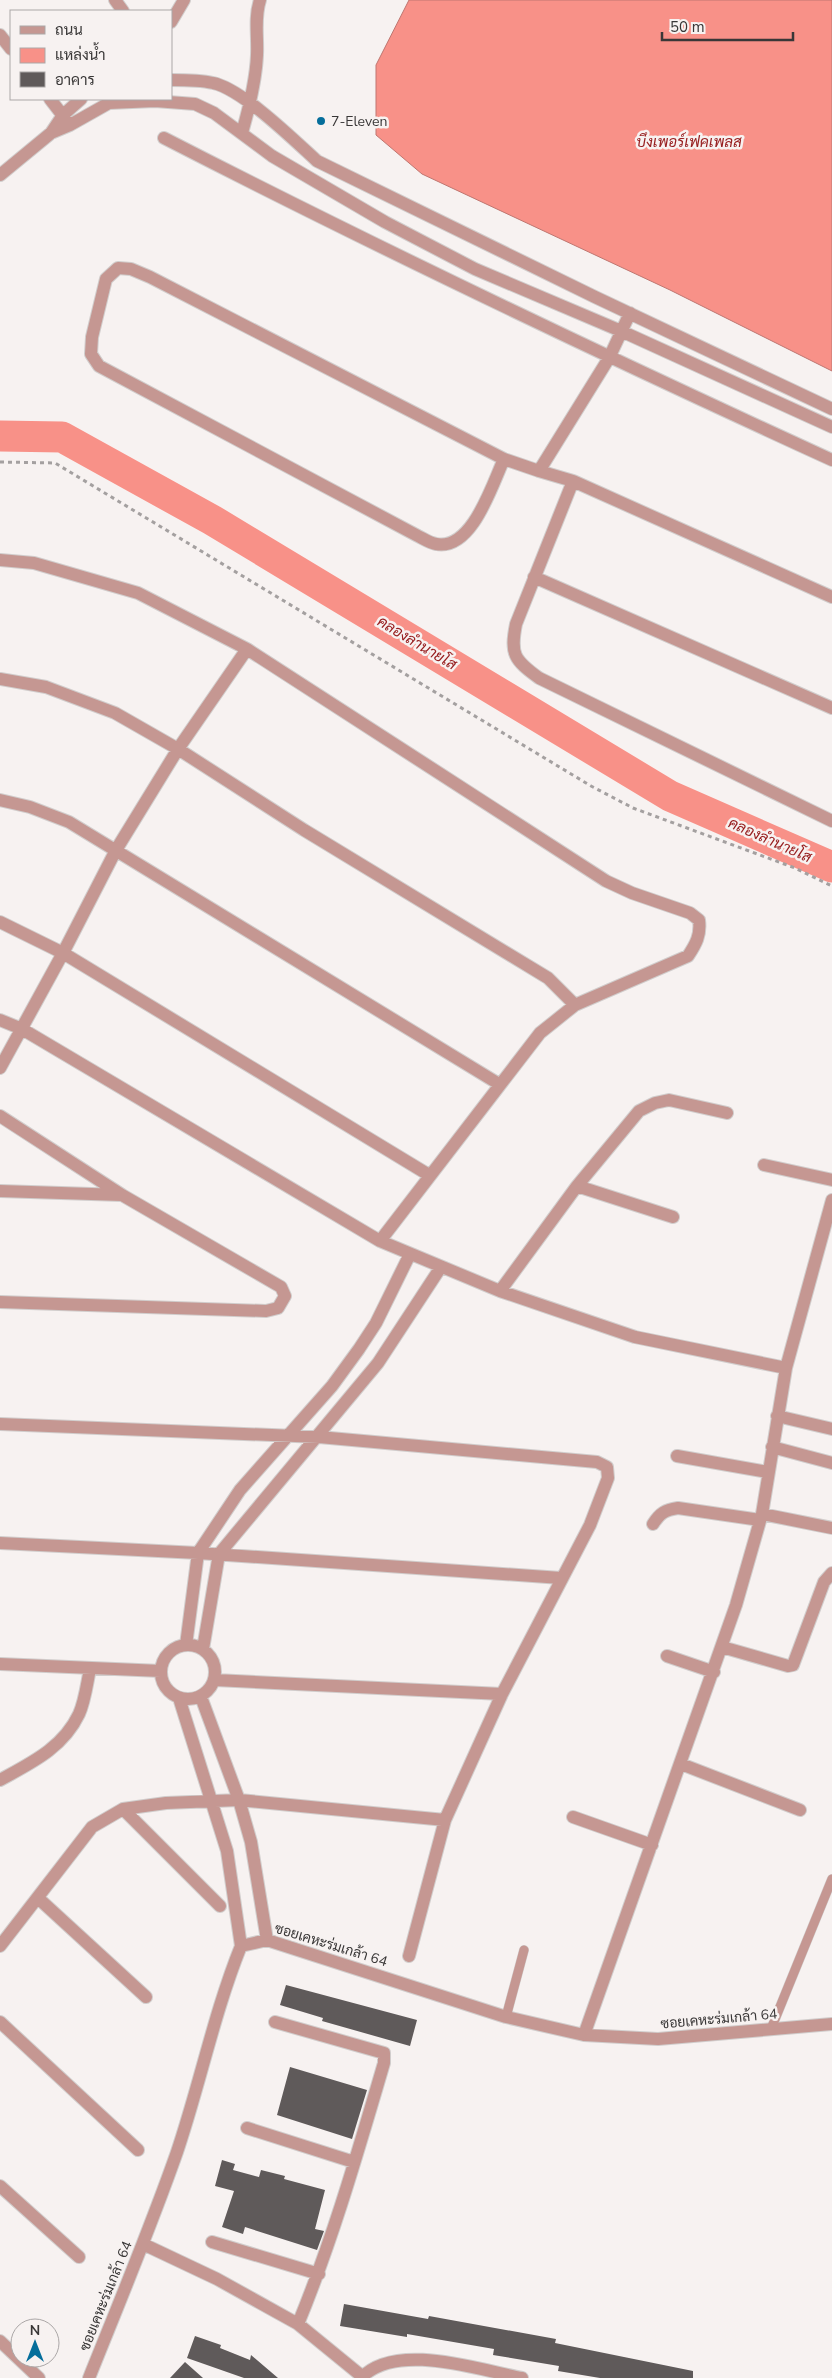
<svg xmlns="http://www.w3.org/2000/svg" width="832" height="2378" font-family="'Nunito Sans',Sarabun,sans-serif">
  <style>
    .water { fill: #f89188; stroke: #bf7670 }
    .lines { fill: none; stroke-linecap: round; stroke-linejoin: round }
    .river { stroke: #f89188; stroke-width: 31 }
    .building { fill: #5f5a5a }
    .service-casing { stroke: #d1cdcc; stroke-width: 10 }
    .minor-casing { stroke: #d1cdcc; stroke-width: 14 }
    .path { stroke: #a4a0a0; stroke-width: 3; stroke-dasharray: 4 4; stroke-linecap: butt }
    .service { stroke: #c59792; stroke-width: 9 }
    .minor { stroke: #c59792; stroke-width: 12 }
    .poi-dot { fill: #056e9b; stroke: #f7f2f1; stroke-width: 2 }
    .labels { text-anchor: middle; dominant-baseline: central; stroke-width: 5; stroke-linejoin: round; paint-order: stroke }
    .poi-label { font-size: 14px; fill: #393737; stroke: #f7f2f1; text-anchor: start }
    .street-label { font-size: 14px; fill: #393737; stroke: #f7f2f1 }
    .water-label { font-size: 15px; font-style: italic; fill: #982021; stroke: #f7f2f1 }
  </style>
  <rect width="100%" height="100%" fill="#f7f2f1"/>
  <!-- water -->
  <path class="water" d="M409,0H832V371L670,290L422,174L376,135V65Z"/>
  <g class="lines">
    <!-- river -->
    <path class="river" d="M0,436L62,437L212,520L670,796L832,867"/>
  </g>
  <!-- building -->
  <path class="building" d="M286,1985L417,2020L410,2046L322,2021L323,2018L280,2005Z
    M290,2067L367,2090L352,2139L277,2115Z
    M222,2160L235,2164L233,2170L259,2177L261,2170L285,2176L284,2179L325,2190L315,2229L324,2231L317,2250L245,2227L243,2234L222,2227L234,2191L215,2186Z
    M344,2304L428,2319L429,2316L556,2339L555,2343L693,2371V2378H600L558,2371L559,2366L493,2355L494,2349L407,2334V2337L340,2326Z
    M195,2336L221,2345L220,2348L250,2360L251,2355L278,2378H244L187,2358Z
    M185,2362L203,2378H170Z"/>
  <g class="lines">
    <defs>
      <path id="service" d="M506,2017L524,1950
        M771,2029L832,1879"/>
      <path id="minor" d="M115,0L123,11
        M171,22L184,0
        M0,35L11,49
        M171,80C185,80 200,80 213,83C242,89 294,140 317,161L595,297L832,409
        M50,99L67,121
        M51,133L63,115L81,99
        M242,133C249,108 256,81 257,55C258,37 254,18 260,0
        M164,138C384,251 607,357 832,460
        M0,175L51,133L70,125L109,103L155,101L195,104L214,113L272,156L385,222L475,269L621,331L832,427
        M630,313L609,358L539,471L573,481L832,597
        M504,459C492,485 472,551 436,544C430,543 424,539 418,536L99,366L91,354L92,337L106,279L118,268L131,269L150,277L504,459L539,471
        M573,481L516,624C510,654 514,660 539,678L832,821
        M0,560L34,563L138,593L247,649
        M534,577L832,708
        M0,679L46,687L115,713L178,749L304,830L548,978L575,1005
        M0,800L30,807L69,822L499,1084
        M0,922L63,953L429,1175
        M0,1020L22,1029L380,1241L500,1291L635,1337L786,1368
        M0,1068L63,953L116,850L178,749L247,649L606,881L632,893L690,913L699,920C701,935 696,944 688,956L575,1005L540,1033L380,1241
        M0,1116L122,1195L281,1287L285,1296L278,1308L266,1311L0,1302
        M764,1165L832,1180
        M577,1186L673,1217
        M0,1191L122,1195
        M500,1291L577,1186L639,1111L655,1103L669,1100L727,1113
        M777,1416L832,1429
        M0,1424L319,1437L597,1462L607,1467L608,1478L590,1525L502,1694L445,1820L409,1956
        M772,1447L832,1463
        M677,1456L768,1472
        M762,1514L832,1528
        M653,1524C660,1513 665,1510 678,1508L760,1520
        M0,1543L198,1553L561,1578
        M161 1672a27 27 0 1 1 54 0a27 27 0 1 1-54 0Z
        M186,1645L198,1553L240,1490L332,1386L359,1349L376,1323L410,1254
        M722,1647L788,1666L793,1665L824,1582L832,1573
        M203,1649L219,1554L378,1363L441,1267
        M667,1656L714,1672
        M0,1664L161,1671
        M215,1680L502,1694
        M201,1697L239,1800L251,1842L267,1940
        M179,1698L227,1851L241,1946
        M681,1764L800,1810
        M0,1780C31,1763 63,1748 79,1714C85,1701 87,1683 90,1669
        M123,1809L220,1906
        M573,1817L652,1845
        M38,1898L146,1997
        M0,1946L92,1827L123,1809L166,1803L239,1800L445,1820
        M0,2022L138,2150
        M275,2022L384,2053V2063C358,2151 333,2239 298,2324
        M584,2035L736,1605L762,1514L786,1368L832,1200
        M247,2128L354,2162
        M0,2186L79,2257
        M212,2242L319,2274
        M143,2244L217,2279L298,2324L364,2378
        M0,2341L39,2378
        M89,2378C119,2303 150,2229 177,2152C200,2084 214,2013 241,1946L267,1940L506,2017L584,2035L658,2039L832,2024
        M361,2378C396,2341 479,2370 522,2378"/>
    </defs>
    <!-- service casing -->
    <use href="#service" class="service-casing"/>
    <!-- minor casing -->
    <use href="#minor" class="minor-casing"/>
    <!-- path -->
    <path class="path" d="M0,462L55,463L591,786L633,808L795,868L832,886"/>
    <!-- service -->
    <use href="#service" class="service"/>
    <!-- minor -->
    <use href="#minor" class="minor"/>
  </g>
  <!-- markers -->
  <circle class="poi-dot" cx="321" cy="121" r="5"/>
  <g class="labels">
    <!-- poi labels -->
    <g class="poi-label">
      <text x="331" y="121">7-Eleven</text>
    </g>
    <!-- street labels -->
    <g class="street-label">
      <text transform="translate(331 1945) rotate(17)">ซอยเคหะร่มเกล้า 64</text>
      <text transform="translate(719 2019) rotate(-5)">ซอยเคหะร่มเกล้า 64</text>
      <text transform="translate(106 2296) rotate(-68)">ซอยเคหะร่มเกล้า 64</text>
    </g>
    <!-- water labels -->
    <g class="water-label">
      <text x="689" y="142">บึงเพอร์เฟคเพลส</text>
      <text transform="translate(417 643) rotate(31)">คลองลำนายโส</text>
      <text transform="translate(770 840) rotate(24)">คลองลำนายโส</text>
    </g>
  </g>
  <!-- legend -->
  <rect x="10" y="10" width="162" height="90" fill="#f7f2f1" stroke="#aba7a7"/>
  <rect x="20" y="26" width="25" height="8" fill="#c59792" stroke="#aba7a7"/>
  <text x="55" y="35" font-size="15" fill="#393737">ถนน</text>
  <rect x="20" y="48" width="25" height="15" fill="#f89188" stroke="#aba7a7"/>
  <text x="55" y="60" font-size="15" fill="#393737">แหล่งน้ำ</text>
  <rect x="20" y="72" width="25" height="15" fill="#5f5a5a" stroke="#aba7a7"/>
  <text x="55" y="85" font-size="15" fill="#393737">อาคาร</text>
  <!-- north arrow -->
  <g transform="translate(35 2343)"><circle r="24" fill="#f7f2f1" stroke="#aba7a7"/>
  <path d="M0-4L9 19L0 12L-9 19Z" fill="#056e9b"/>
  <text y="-8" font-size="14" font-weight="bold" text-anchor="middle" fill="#393737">N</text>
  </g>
  <!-- scale -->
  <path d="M662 32v8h131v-8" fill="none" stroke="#393737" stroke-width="2.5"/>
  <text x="670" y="32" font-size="15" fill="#393737" stroke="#f7f2f1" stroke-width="4" paint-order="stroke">50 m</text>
</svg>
